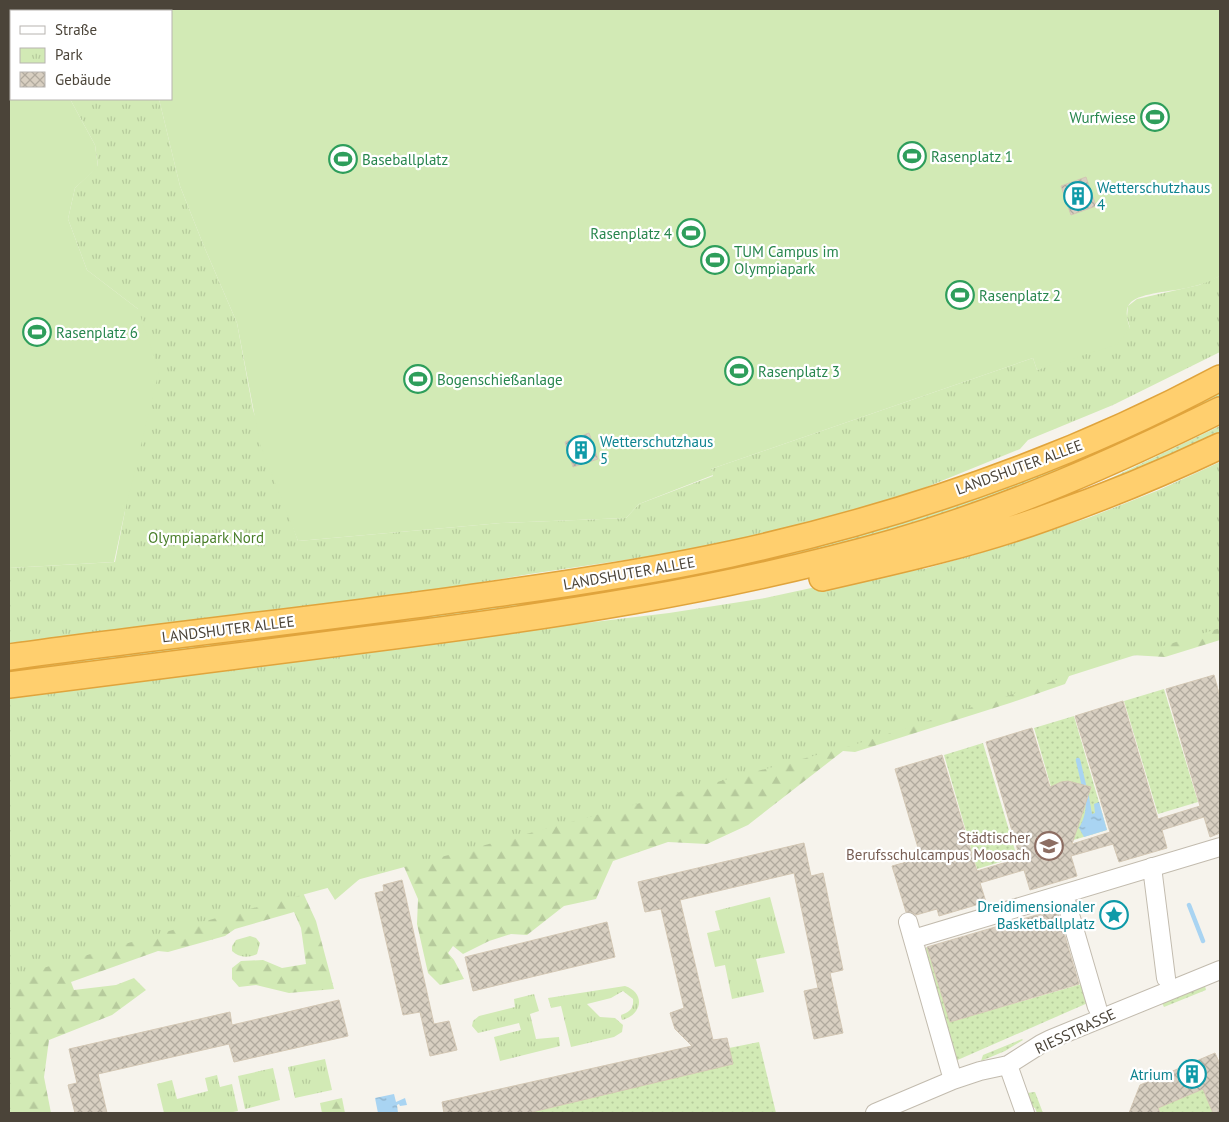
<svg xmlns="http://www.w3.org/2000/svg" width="1229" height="1122" font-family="'PT Sans',sans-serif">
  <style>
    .grass { fill: url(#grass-dots) }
    .forest { fill: url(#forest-firs) }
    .park { fill: url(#park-tufts) }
    .pitch { fill: #d2eab5 }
    .water { fill: url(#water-ripples) }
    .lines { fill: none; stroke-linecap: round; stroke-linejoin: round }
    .stream { stroke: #a9d4f2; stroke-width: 4.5 }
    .building { fill: url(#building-cross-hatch); stroke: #d3c7b4 }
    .minor-casing { stroke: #c2bbae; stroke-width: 20 }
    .highway-casing { stroke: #e0a43c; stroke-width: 28 }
    .minor { stroke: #fff; stroke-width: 18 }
    .highway { stroke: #ffcf6e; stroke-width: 25 }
    .labels { text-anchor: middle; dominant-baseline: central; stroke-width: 4.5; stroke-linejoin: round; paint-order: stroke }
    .leisure-label { font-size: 15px; fill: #27864d; stroke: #fff; text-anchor: start }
    .culture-label { font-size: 15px; fill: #0d838f; stroke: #fff; text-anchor: start }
    .street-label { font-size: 15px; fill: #4b4439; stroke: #fff }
    .park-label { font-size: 15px; fill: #4a7f2a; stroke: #fff }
    .education-label { font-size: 15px; fill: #785e54; stroke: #fff; text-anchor: end }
  </style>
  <defs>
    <pattern id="grass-dots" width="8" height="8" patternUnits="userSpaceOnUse" patternTransform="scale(1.25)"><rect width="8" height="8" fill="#d2eab5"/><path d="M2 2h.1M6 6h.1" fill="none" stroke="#b6ca9c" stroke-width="1.8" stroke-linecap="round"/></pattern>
    <pattern id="forest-firs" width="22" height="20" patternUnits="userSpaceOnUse" patternTransform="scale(1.25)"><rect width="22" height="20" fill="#d2eab5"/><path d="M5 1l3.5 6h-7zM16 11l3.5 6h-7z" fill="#b6ca9c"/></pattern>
    <pattern id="park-tufts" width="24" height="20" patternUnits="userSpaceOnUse" patternTransform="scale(1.25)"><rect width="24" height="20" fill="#d2eab5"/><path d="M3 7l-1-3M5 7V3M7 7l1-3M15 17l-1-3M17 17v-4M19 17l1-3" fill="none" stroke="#b6ca9c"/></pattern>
    <pattern id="water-ripples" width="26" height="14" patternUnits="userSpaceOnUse" patternTransform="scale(1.25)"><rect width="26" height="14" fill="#a9d4f2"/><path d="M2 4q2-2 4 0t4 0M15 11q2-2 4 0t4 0" fill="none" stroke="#8caec5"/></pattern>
    <pattern id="building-cross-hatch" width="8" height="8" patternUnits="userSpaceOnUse" patternTransform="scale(1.25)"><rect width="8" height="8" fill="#d8cfc1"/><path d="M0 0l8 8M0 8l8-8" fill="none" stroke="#b1aa9e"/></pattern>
  </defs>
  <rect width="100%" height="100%" fill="#f6f3ec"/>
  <!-- grass -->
  <path class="grass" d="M1220,389V400L1099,459L900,531L668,586L246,646V634L728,563Z
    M1220,426V436L1039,512L958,531L1022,508L1035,510L1086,490Z
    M227,637L228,648L9,676V664Z
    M1164,689L1198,802L1158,814L1124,701Z
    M1074,716L1107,830L1067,842L1034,728Z
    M983,743L1017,857L977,869L944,755Z
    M927,947L950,1022L1085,983L1090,1002L953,1062L923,952Z
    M1205,986L1206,990L1164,1007L1162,1003Z
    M1022,1039L1023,1040L1005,1051L981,1061L983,1055Z
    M759,1042L776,1113H528L732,1064L729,1048Z
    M1203,1089L1213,1113H1160L1158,1108Z
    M1035,1092L1043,1113H1037L1035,1108L1030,1106L1027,1093Z"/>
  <!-- forest -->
  <path class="forest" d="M1220,615V640L1165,657L1131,655L1070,674L1065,684L1010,703L855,752L843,751L748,825L707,844L668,842L613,861L596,899L564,906L527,935L511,934L489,941L463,954L453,946L448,953L454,960L464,979L440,985L428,973L417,924L418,899L402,862L369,871L335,900L319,874Z
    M299,884L316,921L334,989L289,993L256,985L239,987L232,979V968L241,961L263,960L282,968L306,964L301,928L294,912L235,929L225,936L168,952L158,951L71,982L74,990L116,985L134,978L146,990L112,1015L49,1040L44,1077L51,1113H9V959Z
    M342,1098L345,1113H322L320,1103Z"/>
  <!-- park -->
  <path class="park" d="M9,9H123L122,11H11V32L9,30Z
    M70,99H159L180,186L203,244L237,323L253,410L298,541L501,523L626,518L639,504L713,476L711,469L1033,358L1037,370L1130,328L1127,317L1128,306L1137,299L1199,285L1220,276V352L1113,405L1028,440L1020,449L907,495L862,510L706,548L530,574L343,606L9,648V568L115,562L125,511L138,309L87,270L68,219L75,188L98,166L95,145Z
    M1220,462V628L850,746L169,931L9,978V692L669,613L765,598L913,566L924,569L977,554L1088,518L1159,490Z
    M770,897L785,953L756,959L764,992L732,999L725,965L715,967L707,933L720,930L715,911Z
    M250,936L256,938L260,943L257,954C248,958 239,958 232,951V946L236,940Z
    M625,986C646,993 642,1015 622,1020L621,1015C629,1012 634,1009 633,999L623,991L611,998L587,1004L600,1017L615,1018L623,1025L622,1032L614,1037L571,1047L561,1006L551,1008L548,998Z
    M534,994L539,1011L530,1014L536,1039L559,1037L560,1046L500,1061L494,1037L521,1030L519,1023L478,1033L472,1026L473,1021L479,1016L515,1007L514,999Z
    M325,1059L332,1090L295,1098L288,1067Z
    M273,1068L280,1100L245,1109L238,1076Z
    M217,1075L220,1087L232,1084L238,1111L228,1113H164L157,1084L172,1080L177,1099L208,1091L205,1078Z"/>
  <!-- pitch -->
  <path class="pitch" d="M123,9H1220V276C1210,282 1199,285 1187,288C1173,291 1141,293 1131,302C1124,309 1127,320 1130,328L1118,344L1037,370L1033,358L711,469L713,475L639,504L626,518L501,523L298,541L260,444L237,323L203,244L180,186L159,99H171V11H122Z
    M9,30L11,32V99H70L95,145L98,167L75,188L68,219L87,270L138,309L159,371L125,511L114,562L9,568Z"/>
  <!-- water -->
  <path class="water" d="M1088,791L1092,814L1095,813L1094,804L1099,802L1107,830L1084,837L1079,828C1086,816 1087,806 1084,793Z
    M394,1094L396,1102L405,1098L407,1105L400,1106L399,1104L397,1105L398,1113H378L375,1098Z"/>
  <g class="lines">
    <!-- stream -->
    <path class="stream" d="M1078,760L1085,790
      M1189,905L1203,941"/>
  </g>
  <!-- building -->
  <path class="building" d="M1086,177L1096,206L1071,215L1061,186Z
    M589,433L598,459L573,467L565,442Z
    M1214,675L1220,697V833L1210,837L1204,817L1162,830L1167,848L1119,862L1113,844L1071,856L1077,876L1030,890L1024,870L980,883L986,902L939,916L937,909L916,915L911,912H906L892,866L921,858L895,769L942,755L977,871L1020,858L986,742L1032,728L1050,787L1061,782L1068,781L1091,787L1072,844L1110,832L1075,716L1123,701L1158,819L1200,806L1166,689Z
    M804,843L811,876L823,873L843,970L830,973L843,1033L814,1039L804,991L818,988L794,873L680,900L713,1040L727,1038L733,1064L528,1113H444L442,1102L692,1046L675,1029L670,1013L684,1008L661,909L645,912L638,882Z
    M402,880L434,1024L449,1021L457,1050L430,1056L420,1012L403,1015L375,893L384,891L383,885Z
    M1057,909L1079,984L950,1022L927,947Z
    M607,922L615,957L473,991L465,957Z
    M339,1000L348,1036L234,1062L229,1044L98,1074L107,1113H75L68,1085L77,1083L69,1049L230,1012L232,1025Z
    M1215,1053L1220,1064V1113H1213L1203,1089L1158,1108L1160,1113H1129L1140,1085Z"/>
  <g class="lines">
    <defs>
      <path id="minor" d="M1152,867L1166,978
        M1064,894L1097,1007
        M908,922L953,1080
        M913,939L1220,847
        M1008,1065L1025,1113
        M875,1113L953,1080L980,1071L1008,1065L1041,1044L1051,1039L1220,970"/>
      <path id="highway" d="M822,578C897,561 973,544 1045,518C1105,497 1163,473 1220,446
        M9,657C171,634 333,618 495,594C574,583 653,571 731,554C900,517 1067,460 1220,378
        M9,685C129,669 250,655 370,639C547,617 723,591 895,542C1008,509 1115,462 1220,410"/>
    </defs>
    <!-- minor casing -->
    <use href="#minor" class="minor-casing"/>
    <!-- highway casing -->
    <use href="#highway" class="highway-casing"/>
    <!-- minor -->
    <use href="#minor" class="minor"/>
    <!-- highway -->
    <use href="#highway" class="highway"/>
  </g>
  <!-- icons -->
  <defs>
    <symbol id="stadium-ring" viewBox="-11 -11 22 22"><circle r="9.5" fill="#fff" stroke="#2e9e5b" stroke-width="1.5"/><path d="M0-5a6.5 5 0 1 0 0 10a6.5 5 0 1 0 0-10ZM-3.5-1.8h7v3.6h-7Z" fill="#2e9e5b"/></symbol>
    <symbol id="building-ring" viewBox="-11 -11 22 22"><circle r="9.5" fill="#fff" stroke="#0f9aa8" stroke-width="1.5"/><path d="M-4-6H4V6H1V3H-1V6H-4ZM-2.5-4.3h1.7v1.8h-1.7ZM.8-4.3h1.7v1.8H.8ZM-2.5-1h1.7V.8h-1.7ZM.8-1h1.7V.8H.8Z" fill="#0f9aa8"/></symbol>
    <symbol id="school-ring" viewBox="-11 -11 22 22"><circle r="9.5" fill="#fff" stroke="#8d6e63" stroke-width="1.5"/><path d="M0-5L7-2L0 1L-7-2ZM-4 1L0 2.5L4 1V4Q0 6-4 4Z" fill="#8d6e63"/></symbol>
    <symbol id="sight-ring" viewBox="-11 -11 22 22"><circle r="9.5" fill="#fff" stroke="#0f9aa8" stroke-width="1.5"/><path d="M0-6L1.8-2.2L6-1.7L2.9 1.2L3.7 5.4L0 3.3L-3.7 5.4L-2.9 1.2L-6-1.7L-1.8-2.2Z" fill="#0f9aa8"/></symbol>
  </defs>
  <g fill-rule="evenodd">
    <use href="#stadium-ring" x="1139" y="101" width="32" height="32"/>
    <use href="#stadium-ring" x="896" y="140" width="32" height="32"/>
    <use href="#stadium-ring" x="327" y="143" width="32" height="32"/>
    <use href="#building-ring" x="1062" y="180" width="32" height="32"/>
    <use href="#stadium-ring" x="675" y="217" width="32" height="32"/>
    <use href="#stadium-ring" x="699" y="244" width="32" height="32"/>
    <use href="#stadium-ring" x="944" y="279" width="32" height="32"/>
    <use href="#stadium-ring" x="21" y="316" width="32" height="32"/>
    <use href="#stadium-ring" x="723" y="355" width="32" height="32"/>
    <use href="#stadium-ring" x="402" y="363" width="32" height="32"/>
    <use href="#building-ring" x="565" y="434" width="32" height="32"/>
    <use href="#school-ring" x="1033" y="830" width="32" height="32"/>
    <use href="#sight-ring" x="1098" y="899" width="32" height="32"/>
    <use href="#building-ring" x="1176" y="1058" width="32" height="32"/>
  </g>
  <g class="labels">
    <!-- leisure labels -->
    <g class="leisure-label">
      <text x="1136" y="117" text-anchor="end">Wurfwiese</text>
      <text x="931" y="156">Rasenplatz 1</text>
      <text x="362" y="159">Baseballplatz</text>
      <text x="672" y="233" text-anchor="end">Rasenplatz 4</text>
      <text x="734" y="251">TUM Campus im<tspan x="734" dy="17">Olympiapark</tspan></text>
      <text x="979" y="295">Rasenplatz 2</text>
      <text x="56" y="332">Rasenplatz 6</text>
      <text x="758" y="371">Rasenplatz 3</text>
      <text x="437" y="379">Bogenschießanlage</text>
    </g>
    <!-- culture labels -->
    <g class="culture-label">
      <text x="1097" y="187">Wetterschutzhaus<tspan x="1097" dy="17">4</tspan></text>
      <text x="600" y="441">Wetterschutzhaus<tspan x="600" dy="17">5</tspan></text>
      <text x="1095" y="906" text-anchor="end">Dreidimensionaler<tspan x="1095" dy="17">Basketballplatz</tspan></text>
      <text x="1173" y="1074" text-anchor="end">Atrium</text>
    </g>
    <!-- street labels -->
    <g class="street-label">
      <text transform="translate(1019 467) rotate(-20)">LANDSHUTER ALLEE</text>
      <text transform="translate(629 573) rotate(-10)">LANDSHUTER ALLEE</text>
      <text transform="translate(228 629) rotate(-7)">LANDSHUTER ALLEE</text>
      <text transform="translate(1075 1031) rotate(-25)">RIESSTRASSE</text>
    </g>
    <!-- park labels -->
    <g class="park-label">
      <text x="206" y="537">Olympiapark Nord</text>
    </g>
    <!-- education labels -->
    <g class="education-label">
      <text x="1030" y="837">Städtischer<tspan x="1030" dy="17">Berufsschulcampus Moosach</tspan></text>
    </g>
  </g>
  <!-- border -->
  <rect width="1229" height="1122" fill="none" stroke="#4b4439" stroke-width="20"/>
  <!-- legend -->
  <rect x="10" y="10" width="162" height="90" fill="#ffffff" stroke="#b7b4b0"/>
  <rect x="20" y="26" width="25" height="8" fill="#ffffff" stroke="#b7b4b0"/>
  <text x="55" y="35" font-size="15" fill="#4b4439">Straße</text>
  <rect x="20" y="48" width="25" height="15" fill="url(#park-tufts)" stroke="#b7b4b0"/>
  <text x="55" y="60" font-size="15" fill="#4b4439">Park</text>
  <rect x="20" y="72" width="25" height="15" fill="url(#building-cross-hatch)" stroke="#b7b4b0"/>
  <text x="55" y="85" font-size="15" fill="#4b4439">Gebäude</text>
</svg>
